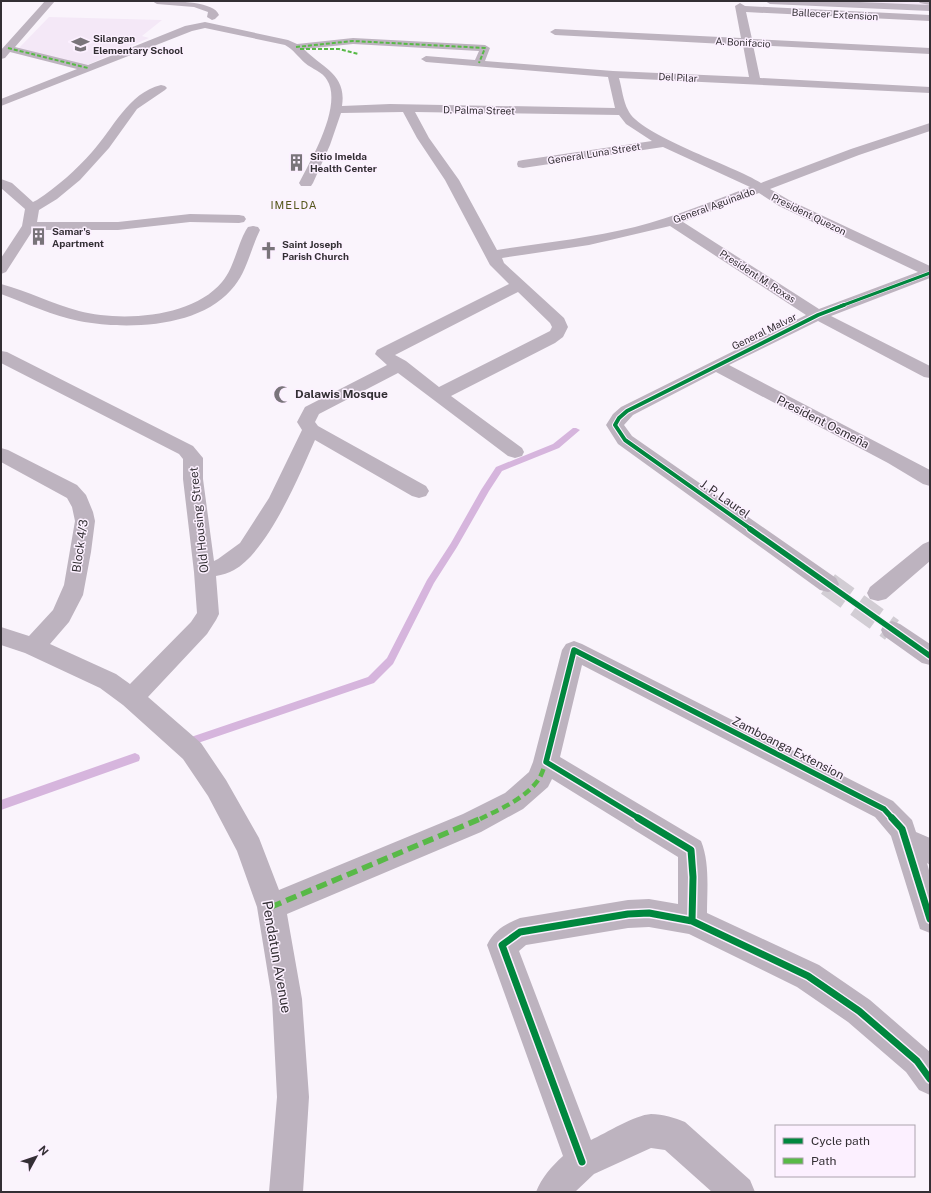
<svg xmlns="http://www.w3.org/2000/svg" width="931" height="1193" font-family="'Public Sans',sans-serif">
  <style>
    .built { fill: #f4e8f7 }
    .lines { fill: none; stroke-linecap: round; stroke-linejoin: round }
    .stream { fill: #d6b5dd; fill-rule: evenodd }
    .minor-tunnel { stroke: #d2cdd4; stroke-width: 24; stroke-dasharray: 24 12; stroke-linecap: butt }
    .minor { fill: #bdb3bf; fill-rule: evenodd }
    .major { fill: #beb4c1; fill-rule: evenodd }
    .quiet-far2 { stroke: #58b947; stroke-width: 2; stroke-dasharray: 4 2; stroke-linecap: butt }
    .quiet-far1 { stroke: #58b947; stroke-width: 4.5; stroke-dasharray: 8 4.5; stroke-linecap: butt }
    .quiet { stroke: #58b947; stroke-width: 5.5; stroke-dasharray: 11 5.5; stroke-linecap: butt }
    .cycleway-far3-casing { stroke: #fcf0ff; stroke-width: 4.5 }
    .cycleway-far2-casing { stroke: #fcf0ff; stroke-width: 6 }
    .cycleway-far1-casing { stroke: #fcf0ff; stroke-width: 8 }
    .cycleway-casing { stroke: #fcf0ff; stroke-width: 10 }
    .cycleway-far3 { stroke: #00873e; stroke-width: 3 }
    .cycleway-far2 { stroke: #00873e; stroke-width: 4 }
    .cycleway-far1 { stroke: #00873e; stroke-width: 5.5 }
    .cycleway { stroke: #00873e; stroke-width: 7 }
    .labels { text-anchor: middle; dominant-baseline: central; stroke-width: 3; stroke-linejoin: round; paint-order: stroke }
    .far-street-label { font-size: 10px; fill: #332f34; stroke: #fcf0ff }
    .far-poi-label { font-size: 10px; font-weight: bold; fill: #332f34; stroke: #fcf0ff; text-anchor: start }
    .far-neighbourhood-label { font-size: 11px; letter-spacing: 1px; fill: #56571c; stroke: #fcf0ff }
    .poi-label { font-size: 12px; font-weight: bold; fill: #332f34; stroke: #fcf0ff; text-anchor: start }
    .street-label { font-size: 12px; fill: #332f34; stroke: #fcf0ff }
    .near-street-label { font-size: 14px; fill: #332f34; stroke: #fcf0ff }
  </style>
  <rect width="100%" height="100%" fill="#faf4fc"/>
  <!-- built -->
  <path class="built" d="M839,1H930V6Z
    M49,17L162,20L142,36L149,38L87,65L18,49Z"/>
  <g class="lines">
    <!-- stream -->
    <path class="stream" d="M573,428H576L580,430L559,448L502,471L489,491L457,547L434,583L393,664L374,683L195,744L191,743L190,740L191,737L368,677L387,658L427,580L451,543L481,490L496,467L553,444Z
      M135,753L139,755L140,758L139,761L1,810V800Z"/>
    <!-- minor-tunnel -->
    <path class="minor-tunnel" d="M828,584L892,630"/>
    <!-- minor -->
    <path class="minor" d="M45,1H55L15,47L88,65L185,26L205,22L288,40L297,44L353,38L485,45L490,48L485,61L613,71L749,77L743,45L555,35L550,32L555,29L741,38L735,6L740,3L745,6L930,15V21L746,12L752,39L930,48V54L753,45L760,78L930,87V93L619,78C622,88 623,101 628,110C638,135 735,166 761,183L851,149L930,123V131L859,155L770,189L789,200L930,266V278L831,316L930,366V378L924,377L818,321L729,365L930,470V486L923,484L888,463L716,372L633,415L624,425L632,436L836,578L839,584L836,590L828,592L820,590L618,444L606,425L613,414L621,407L806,315L670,226L589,245L502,258L504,263L564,318L568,327L563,337L555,343L451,396L522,448L524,452L522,456L515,458L508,456L398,373L319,414L315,422L318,426L426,486L429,491L426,496L419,498L412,496L315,440C299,476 268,551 234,570C229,573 222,575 216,576L219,614L216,620L207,634L148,697L201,743L226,780L259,838L279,890L463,814L505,793L529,772L533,762L562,650L566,644L574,641L582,644L893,801L912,820L916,832L930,838V865L927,863L930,874V933L920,929L891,836L875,817L582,665L560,757L701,841C710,863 707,890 707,913L819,965L870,1000L930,1052V1095L919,1090L906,1072L848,1022L797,987L689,934L649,927L628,928L526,945L519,951L591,1140C606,1133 635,1115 651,1114C663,1114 675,1118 685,1122L750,1180L755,1192H712L665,1150L651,1148L594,1174L575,1192H536C542,1177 551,1167 563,1156L487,945C494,930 505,924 520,918L628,900L649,899L678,904V857L552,779L548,787L523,809L481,832L287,914L302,999L309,1097L303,1192H269L277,1097L272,999L257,907L237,851L208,796L183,759L123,705L100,688L25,653L1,645V627L29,636L53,610L64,585L75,521L72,507L67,498L1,462V448L8,450L77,485L86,495L93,512L95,521L91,552L83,595L69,622L50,644L116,674L130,684L191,622L197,613L194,572L183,479V459L179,454L1,363V351L7,352L193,446L203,458V479L214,561L218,559L240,543L269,498L302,430L297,422L305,407L387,365L375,354L377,350L509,284L490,265L445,180L417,138L403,112L341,113L330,145L313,183L311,186H301L299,183C311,160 343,105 327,80C323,72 312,69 305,63C298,57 294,50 285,45L205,28L192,31L1,106V99L77,69L10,52L5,58L1,59V50ZM353,44L479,51L475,60L426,56L421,59L426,62L608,77L615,108L390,104L342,106C347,74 322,68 304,49ZM415,112L619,115L626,124L652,141L523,160L518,161L517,164L518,167L523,168L663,147L750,187C712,201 674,217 635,227C590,238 543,243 497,250L459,180L429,138ZM759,193L779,206L918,272L819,309L683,222ZM518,292L550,323L552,327L550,331L439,387L406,361L395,355Z
      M152,1C168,1 214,0 219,15L215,19L212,20L207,17L208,12L194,7L157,4Z
      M918,1H930V5L920,3Z
      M161,85L165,86L167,88L165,90L137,109L109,148L80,180L57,199L39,210L37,222H118L190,214L239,215L244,216L246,219L244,222L239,223L190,222L118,230H33L6,272L1,274V258L22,226L25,209L1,188V179L12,183L33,202L37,200C57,187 76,170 92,152C113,129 128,93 161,85Z
      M253,226L258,227L260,230C250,250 247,273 231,290C198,328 125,330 79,321C54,316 25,303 1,294V284C28,291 52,304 79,311C121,322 192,318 222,282C234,268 237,246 246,230L248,227Z
      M930,541V561L886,599L878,601L870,599L867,593L870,587L923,544Z
      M892,621L900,624L930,644V665L922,663L884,636L881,630L884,624Z"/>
    <!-- major -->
    <path class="major" d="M765,1H836L930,5V11L770,4Z"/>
    <!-- quiet-far2 -->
    <path class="quiet-far2" d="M296,47L353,41L485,48L479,63
      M8,48L88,68
      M300,49H339L358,54"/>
    <!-- quiet-far1 -->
    <path class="quiet-far1" d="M480,819C500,809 525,799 539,779C542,774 544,767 546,762"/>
    <!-- quiet -->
    <path class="quiet" d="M271,907L482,818"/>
    <defs>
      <path id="cycleway-far3" d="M841,306L930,273"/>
      <path id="cycleway-far2" d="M752,530L625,440L615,425L619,418L627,411L818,315L844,305"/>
      <path id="cycleway-far1" d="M750,529L930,656
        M640,819L546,762L574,650L884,809L893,819"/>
      <path id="cycleway" d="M638,818L691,850L693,877L692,921
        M892,818L902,829L930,919
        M582,1162L502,945L520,932L628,914L649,913L692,921L808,976L859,1011L917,1061L930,1079"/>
    </defs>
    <!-- cycleway-far3 casing -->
    <use href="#cycleway-far3" class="cycleway-far3-casing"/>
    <!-- cycleway-far2 casing -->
    <use href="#cycleway-far2" class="cycleway-far2-casing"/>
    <!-- cycleway-far1 casing -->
    <use href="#cycleway-far1" class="cycleway-far1-casing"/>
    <!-- cycleway casing -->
    <use href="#cycleway" class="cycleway-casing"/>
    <!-- cycleway-far3 -->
    <use href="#cycleway-far3" class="cycleway-far3"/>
    <!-- cycleway-far2 -->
    <use href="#cycleway-far2" class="cycleway-far2"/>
    <!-- cycleway-far1 -->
    <use href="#cycleway-far1" class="cycleway-far1"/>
    <!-- cycleway -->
    <use href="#cycleway" class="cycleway"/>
  </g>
  <!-- icons -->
  <defs>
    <symbol id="school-bare" viewBox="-9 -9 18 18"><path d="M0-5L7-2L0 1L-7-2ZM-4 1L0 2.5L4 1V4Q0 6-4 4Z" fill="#79747a" stroke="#fcf0ff" stroke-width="2.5" paint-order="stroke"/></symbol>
    <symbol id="building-bare" viewBox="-9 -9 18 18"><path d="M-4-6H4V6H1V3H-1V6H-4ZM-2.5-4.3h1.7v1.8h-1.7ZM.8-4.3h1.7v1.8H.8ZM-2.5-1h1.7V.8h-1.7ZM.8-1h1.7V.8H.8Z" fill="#79747a" stroke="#fcf0ff" stroke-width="2.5" paint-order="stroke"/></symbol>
    <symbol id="church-bare" viewBox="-9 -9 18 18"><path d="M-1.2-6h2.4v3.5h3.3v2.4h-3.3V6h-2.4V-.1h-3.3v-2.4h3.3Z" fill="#79747a" stroke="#fcf0ff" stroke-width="2.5" paint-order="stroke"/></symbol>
    <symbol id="mosque-bare" viewBox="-9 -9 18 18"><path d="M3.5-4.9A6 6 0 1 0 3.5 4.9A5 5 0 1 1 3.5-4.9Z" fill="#79747a" stroke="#fcf0ff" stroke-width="2.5" paint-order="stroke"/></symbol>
  </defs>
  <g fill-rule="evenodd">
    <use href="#school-bare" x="68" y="32" width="25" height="25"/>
    <use href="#building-bare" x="284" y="150" width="25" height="25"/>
    <use href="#building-bare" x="26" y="224" width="25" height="25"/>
    <use href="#church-bare" x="256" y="238" width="25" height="25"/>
    <use href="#mosque-bare" x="270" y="382" width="25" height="25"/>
  </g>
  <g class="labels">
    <!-- far-street labels -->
    <g class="far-street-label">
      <text transform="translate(835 14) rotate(3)">Ballecer Extension</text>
      <text transform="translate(743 42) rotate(3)">A. Bonifacio</text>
      <text transform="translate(678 77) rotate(3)">Del Pilar</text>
      <text transform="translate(479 110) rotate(1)">D. Palma Street</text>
      <text transform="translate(594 153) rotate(-9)">General Luna Street</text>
      <text transform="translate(714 205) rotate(-20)">General Aguinaldo</text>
      <text transform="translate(809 214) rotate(26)">President Quezon</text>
      <text transform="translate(758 276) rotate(33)">President M. Roxas</text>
      <text transform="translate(764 331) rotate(-26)">General Malvar</text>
    </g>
    <!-- far-poi labels -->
    <g class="far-poi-label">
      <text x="93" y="38">Silangan<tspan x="93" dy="12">Elementary School</tspan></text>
      <text x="310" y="156">Sitio Imelda<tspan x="310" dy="12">Health Center</tspan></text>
      <text x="52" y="231">Samar's<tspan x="52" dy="12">Apartment</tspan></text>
      <text x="282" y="244">Saint Joseph<tspan x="282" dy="12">Parish Church</tspan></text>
    </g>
    <!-- far-neighbourhood labels -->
    <g class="far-neighbourhood-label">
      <text x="294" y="205">IMELDA</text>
    </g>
    <!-- poi labels -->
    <g class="poi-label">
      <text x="295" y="394">Dalawis Mosque</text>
    </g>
    <!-- street labels -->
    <g class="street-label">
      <text transform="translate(823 422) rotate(27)">President Osmeña</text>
      <text transform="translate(725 499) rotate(35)">J. P. Laurel</text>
      <text transform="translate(199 520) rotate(-96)">Old Housing Street</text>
      <text transform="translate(80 546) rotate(-82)">Block 4/3</text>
      <text transform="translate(788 748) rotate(27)">Zamboanga Extension</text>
    </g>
    <!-- near-street labels -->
    <g class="near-street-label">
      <text transform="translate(277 957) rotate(80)">Pendatun Avenue</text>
    </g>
  </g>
  <!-- border -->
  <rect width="931" height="1193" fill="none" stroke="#332f34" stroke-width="4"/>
  <!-- legend -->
  <rect x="775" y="1125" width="140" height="52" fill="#fcf0ff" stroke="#aca3ae"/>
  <rect x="783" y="1138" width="20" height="6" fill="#00873e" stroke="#aca3ae"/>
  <text x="811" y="1145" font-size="12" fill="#332f34">Cycle path</text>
  <rect x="783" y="1158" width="20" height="6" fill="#58b947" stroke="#aca3ae"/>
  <text x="811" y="1165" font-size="12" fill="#332f34">Path</text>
  <!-- north arrow -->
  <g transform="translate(36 1157) rotate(50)" stroke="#fcf0ff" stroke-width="3" paint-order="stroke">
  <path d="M0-3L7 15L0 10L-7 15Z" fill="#332f34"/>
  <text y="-6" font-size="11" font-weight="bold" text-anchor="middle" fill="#332f34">N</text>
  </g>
</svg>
